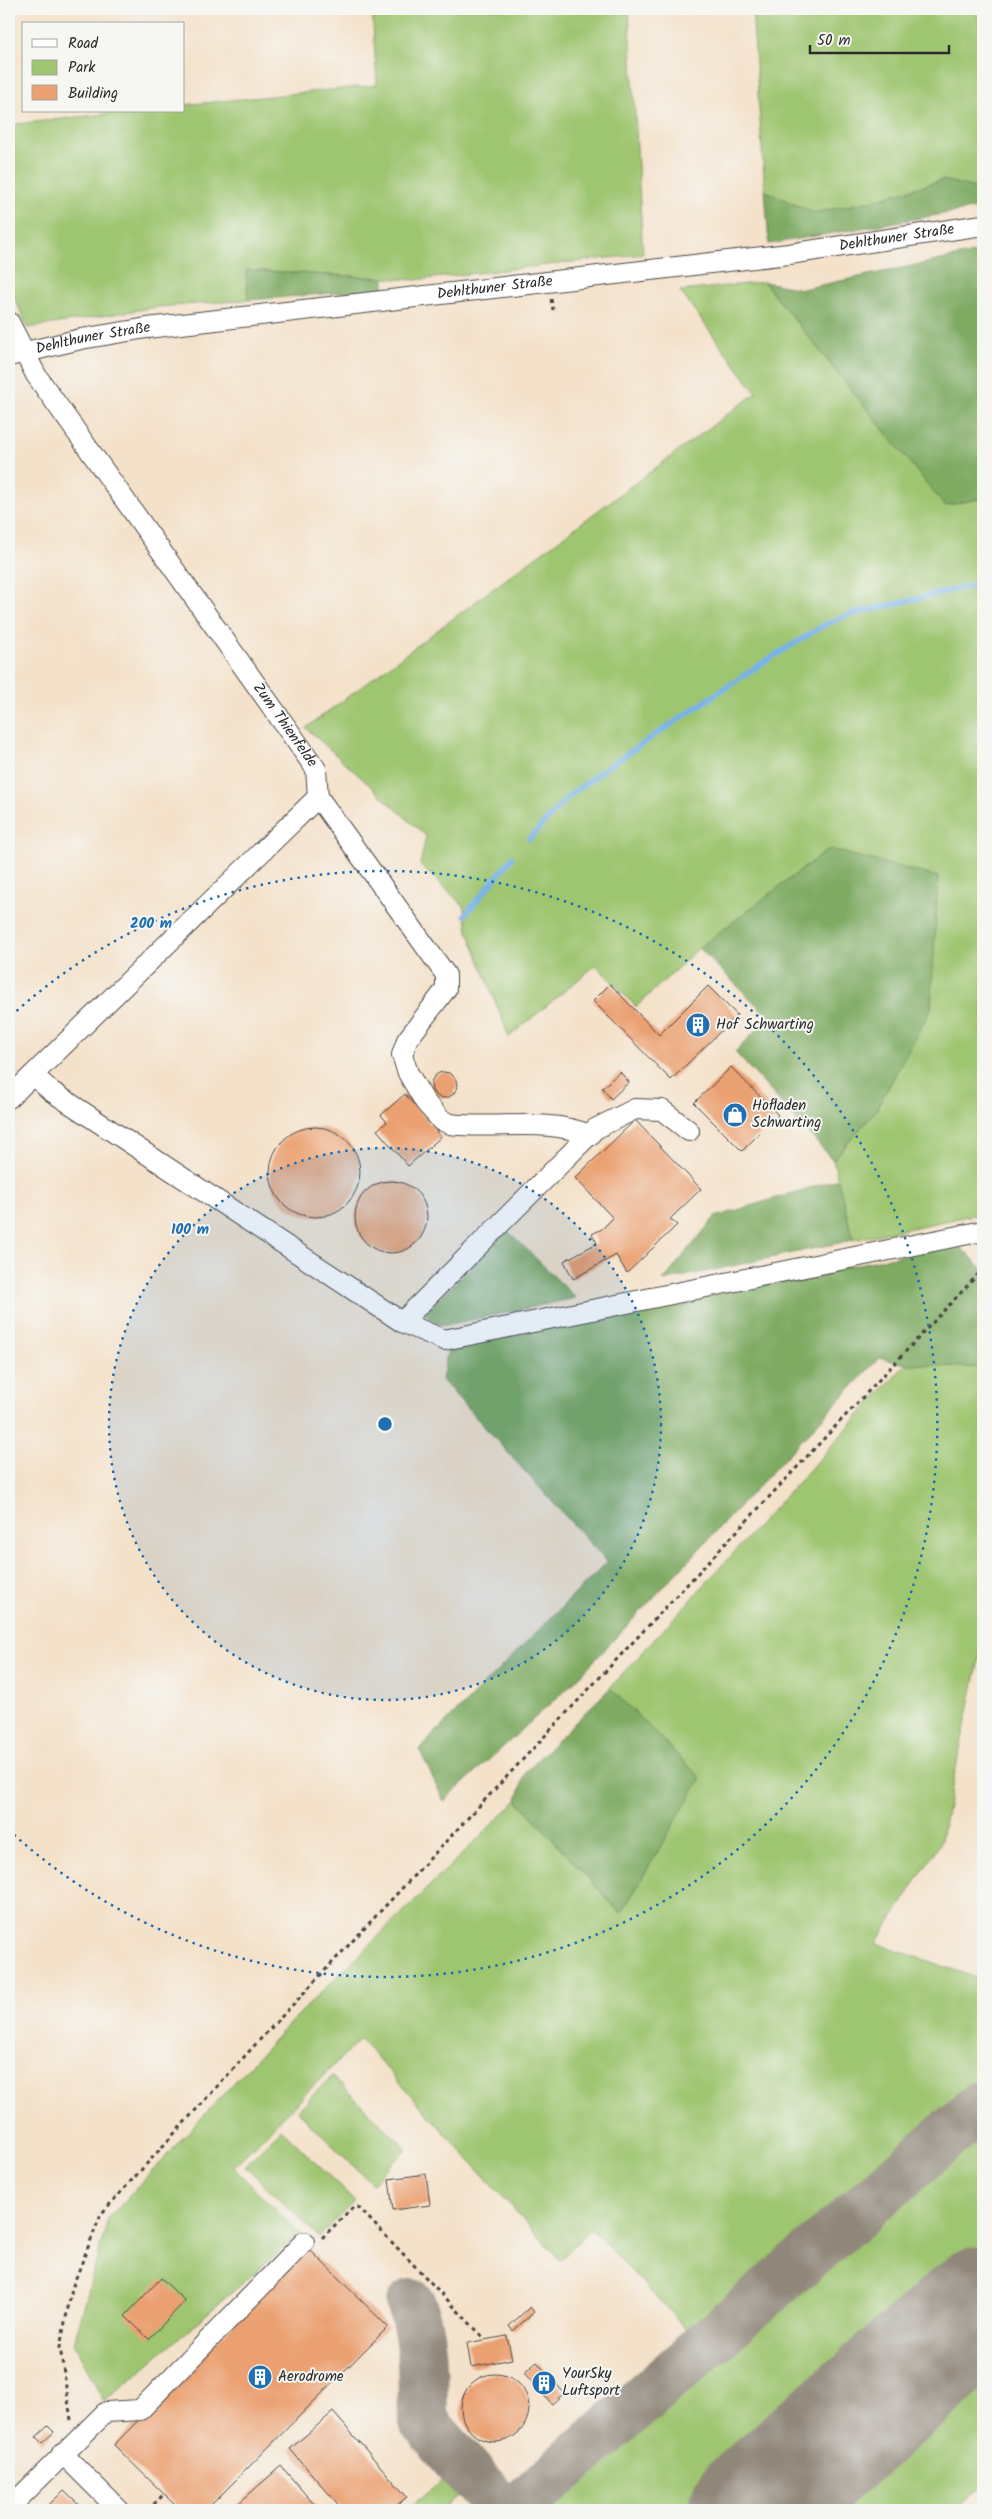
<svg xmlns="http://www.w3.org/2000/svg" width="992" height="2519" font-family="Kalam,sans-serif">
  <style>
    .green { fill: #9ec570; stroke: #64784e }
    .forest { fill: #7eaa62; stroke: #546a46 }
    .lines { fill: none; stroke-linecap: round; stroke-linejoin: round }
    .stream { stroke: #78b2e9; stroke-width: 5.5 }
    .taxiway { stroke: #90867a; stroke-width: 50 }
    .runway { stroke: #90867a; stroke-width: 124 }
    .building { fill: #eba071 }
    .minor-casing { stroke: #494643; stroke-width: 22 }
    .path { stroke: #494643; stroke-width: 3; stroke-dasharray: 4 4; stroke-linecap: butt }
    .minor { stroke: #fff; stroke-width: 20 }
    .ring { fill: none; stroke: #1f6fb2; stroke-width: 2.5; stroke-dasharray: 2.5 5 }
    .labels { text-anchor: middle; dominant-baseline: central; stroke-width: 4; stroke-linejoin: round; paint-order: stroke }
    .street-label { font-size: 15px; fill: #2b2b2b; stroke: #f6f6f2 }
    .poi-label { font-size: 15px; fill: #2b2b2b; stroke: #f6f6f2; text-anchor: start }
    .centre { fill: #1f6fb2; stroke: #f6f6f2; stroke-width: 2.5 }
    .ring-label { font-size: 15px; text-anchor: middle; font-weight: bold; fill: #1f6fb2; stroke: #f6f6f2; stroke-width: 4; stroke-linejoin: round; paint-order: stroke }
  </style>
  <rect width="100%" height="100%" fill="#f6f6f2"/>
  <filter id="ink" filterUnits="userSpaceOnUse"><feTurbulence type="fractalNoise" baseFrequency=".02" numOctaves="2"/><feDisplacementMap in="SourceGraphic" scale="10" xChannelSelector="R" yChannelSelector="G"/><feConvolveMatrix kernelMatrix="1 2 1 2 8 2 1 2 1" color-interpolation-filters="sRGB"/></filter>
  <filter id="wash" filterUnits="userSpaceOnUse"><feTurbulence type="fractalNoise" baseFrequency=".0096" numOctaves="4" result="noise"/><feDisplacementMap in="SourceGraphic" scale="20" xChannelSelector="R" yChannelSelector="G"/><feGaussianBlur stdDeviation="1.12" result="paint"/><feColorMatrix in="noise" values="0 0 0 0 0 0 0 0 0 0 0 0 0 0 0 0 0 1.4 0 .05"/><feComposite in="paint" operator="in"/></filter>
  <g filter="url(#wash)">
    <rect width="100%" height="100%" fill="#f4e1c9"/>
    <!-- green -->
    <path class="green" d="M372,9H629L643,254L416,280L246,270L248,300L157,307L28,328L9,285V125L131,111H184V105L377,85Z
      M752,9H976L983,39V190L943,180L875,200L814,213L765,191Z
      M764,282L945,505L983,498V1213L853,1240L833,1160L875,1112L829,849L699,948L636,1007L596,965L509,1037L468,931L464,906L420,865L426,836L306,728L756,393L680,291Z
      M906,1364L983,1368V1640L940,1844L876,1943L983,1980V2091L697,2340L591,2229L560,2260L360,2039L233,2167L300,2234L104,2402L74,2343L108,2219L281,2032L517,1800L621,1914L700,1778L610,1688Z
      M332,2076L407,2149L372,2184L297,2111Z
      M983,2122V2266L702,2510H533Z
      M281,2129L355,2201L319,2237L245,2166Z
      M983,2347V2486L955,2510H795Z
      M445,2477L458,2495L439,2510H407Z"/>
    <!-- forest -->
    <path class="forest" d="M943,180L983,190V207L769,244L765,191L814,213L875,200Z
      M983,251V498L945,506L764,282L802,289Z
      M246,270L384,278V289L248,300Z
      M829,849L938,877L931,1009L875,1112L833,1160L735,1052L769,1017L699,948Z
      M838,1179L853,1240L663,1281L715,1217Z
      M507,1230L576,1298L441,1326L424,1314Z
      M957,1244L983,1269V1368L906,1364L879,1358L574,1682L444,1801L419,1749L607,1562L442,1380L448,1348Z
      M610,1688L701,1778L621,1914L517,1800L526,1771Z"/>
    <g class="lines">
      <!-- stream -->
      <path class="stream" d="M529,839L569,796L603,770L761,664L826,624L848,615L983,583
        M465,915L512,858"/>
      <!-- taxiway -->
      <path class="taxiway" d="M411,2304C425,2341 422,2381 423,2421L502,2510
        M516,2510L983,2104"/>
      <!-- runway -->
      <path class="runway" d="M751,2510L983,2308"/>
    </g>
    <g id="blocks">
      <!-- building -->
      <path class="building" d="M610,984L659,1035L708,986L737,1015L671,1080L593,1001Z
        M731,1067L778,1115L742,1151L694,1103Z
        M620,1072L629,1082L611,1099L602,1088Z
        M431 1085a13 13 0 1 1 26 0a13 13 0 1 1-26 0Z
        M405,1094L441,1137L408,1166L377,1130L387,1122L381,1115Z
        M635,1120L701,1189L670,1219L677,1225L627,1273L616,1255L573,1279L564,1261L597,1243L592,1234L602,1229L613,1218L575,1178Z
        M270 1172a45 45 0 1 1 90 0a45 45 0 1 1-90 0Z
        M355 1217a36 36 0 1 1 72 0a36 36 0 1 1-72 0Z
        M426,2174L430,2205L393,2210L389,2179Z
        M308,2248L388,2327L206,2510H180L114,2445Z
        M161,2278L185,2301L149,2339L125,2316Z
        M530,2307L534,2312L513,2331L509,2326Z
        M507,2336L512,2359L471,2367L467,2343Z
        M537,2362L564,2393L552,2404L524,2373Z
        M461 2408a34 34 0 1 1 68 0a34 34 0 1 1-68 0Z
        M333,2412L407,2497L391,2510H343L290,2449Z
        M48,2426L54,2432L42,2443L36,2437Z
        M281,2466L319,2510H231Z
        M64,2490L85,2510H44Z"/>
    </g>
  </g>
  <g filter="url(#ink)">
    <use href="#blocks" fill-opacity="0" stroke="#494643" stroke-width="1"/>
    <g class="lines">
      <defs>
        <g id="minor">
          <path id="s1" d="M9,322L36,375L316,769L318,797L9,1098"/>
          <path id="s2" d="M9,356L81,339L147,328L789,254L983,225"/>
          <path d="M318,797L446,975V989L407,1040L402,1055L408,1073L425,1102L441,1120L450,1124C497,1130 545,1117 590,1135"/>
          <path d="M33,1075L51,1091L402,1322L444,1340L983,1231"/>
          <path d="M402,1322L595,1129L635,1109L662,1110L689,1131"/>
          <path d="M62,2453L119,2510"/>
          <path d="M9,2508L106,2412L140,2410L304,2242"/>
        </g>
      </defs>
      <!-- minor casing -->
      <use href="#minor" class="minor-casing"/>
      <!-- path -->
      <path class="path" d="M551,299L553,310
        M322,2238L352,2208L358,2207L485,2339
        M71,2420L60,2347L72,2288L101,2214L254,2046L983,1269
        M148,2510L164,2494"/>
      <!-- minor -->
      <use href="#minor" class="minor"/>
    </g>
  </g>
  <!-- distance rings -->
  <circle cx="385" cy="1424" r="276" fill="#1f6fb2" fill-opacity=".12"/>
  <g class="ring">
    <circle cx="385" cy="1424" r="276"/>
    <path d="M11 1016A553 553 0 1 1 11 1832"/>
  </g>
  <!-- icons -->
  <defs>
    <symbol id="building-disc" viewBox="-11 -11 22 22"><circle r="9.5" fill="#1f6fb2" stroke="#f6f6f2"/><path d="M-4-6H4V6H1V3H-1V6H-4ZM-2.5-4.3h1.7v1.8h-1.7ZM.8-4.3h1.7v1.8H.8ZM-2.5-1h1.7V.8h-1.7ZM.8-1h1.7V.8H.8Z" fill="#fff"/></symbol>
    <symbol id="shop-disc" viewBox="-11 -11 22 22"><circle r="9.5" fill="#1f6fb2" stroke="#f6f6f2"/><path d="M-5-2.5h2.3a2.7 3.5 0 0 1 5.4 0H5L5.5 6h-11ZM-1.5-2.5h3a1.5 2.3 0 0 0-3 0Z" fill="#fff"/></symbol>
  </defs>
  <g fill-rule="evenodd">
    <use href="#building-disc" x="684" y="1011" width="28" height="28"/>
    <use href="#shop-disc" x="721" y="1101" width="28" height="28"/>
    <use href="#building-disc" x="246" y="2363" width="28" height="28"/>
    <use href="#building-disc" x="530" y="2369" width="28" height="28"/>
  </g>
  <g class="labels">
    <!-- street labels -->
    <g class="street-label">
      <text stroke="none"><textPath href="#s2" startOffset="896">Dehlthuner Straße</textPath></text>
      <text stroke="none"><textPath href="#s2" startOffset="491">Dehlthuner Straße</textPath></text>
      <text stroke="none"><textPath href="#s2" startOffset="86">Dehlthuner Straße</textPath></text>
      <text stroke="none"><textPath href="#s1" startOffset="489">Zum Thienfelde</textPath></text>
    </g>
    <!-- poi labels -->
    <g class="poi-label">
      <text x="716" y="1025">Hof Schwarting</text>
      <text x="752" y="1106">Hofladen<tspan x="752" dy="17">Schwarting</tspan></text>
      <text x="562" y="2374">YourSky<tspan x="562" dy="17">Luftsport</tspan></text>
      <text x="278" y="2377">Aerodrome</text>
    </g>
  </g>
  <circle cx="385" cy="1424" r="8" class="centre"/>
  <g class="ring-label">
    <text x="151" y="928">200 m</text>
    <text x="190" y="1234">100 m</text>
  </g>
  <!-- margin -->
  <rect width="992" height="2519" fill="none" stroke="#f6f6f2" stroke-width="30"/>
  <!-- legend -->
  <rect x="22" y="22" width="162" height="90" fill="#f6f6f2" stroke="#a5a5a2"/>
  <rect x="32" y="39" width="25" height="8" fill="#ffffff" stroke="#a5a5a2"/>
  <text x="68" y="48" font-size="15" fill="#2b2b2b">Road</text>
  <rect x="32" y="60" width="25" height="15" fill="#9ec570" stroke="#a5a5a2"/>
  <text x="68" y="72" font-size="15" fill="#2b2b2b">Park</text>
  <rect x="32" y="85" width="25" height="15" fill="#eba071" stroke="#a5a5a2"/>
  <text x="68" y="98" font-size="15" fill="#2b2b2b">Building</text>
  <!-- scale -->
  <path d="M810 45v8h139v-8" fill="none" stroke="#2b2b2b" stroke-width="2.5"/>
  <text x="817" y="45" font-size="15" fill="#2b2b2b" stroke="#f6f6f2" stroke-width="4" paint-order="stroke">50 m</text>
</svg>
